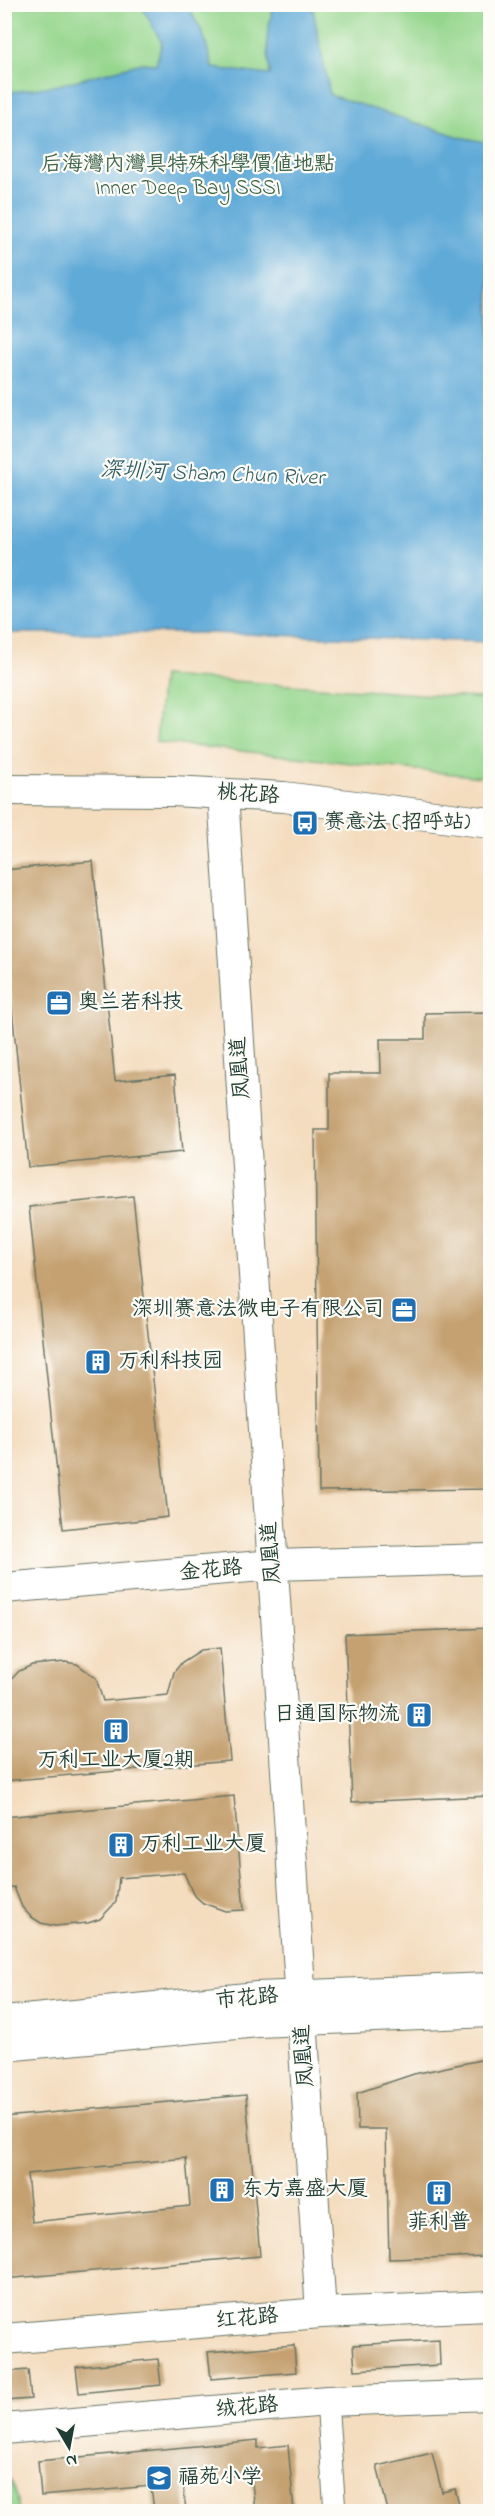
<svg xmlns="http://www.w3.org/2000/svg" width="495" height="2516" font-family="'Indie Flower','LXGW WenKai TC',sans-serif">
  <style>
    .green { fill: #95d68d; stroke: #5a8a60; stroke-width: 1.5 }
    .water { fill: #60aad8; stroke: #407486; stroke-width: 1.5 }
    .building { fill: #c5a171; fill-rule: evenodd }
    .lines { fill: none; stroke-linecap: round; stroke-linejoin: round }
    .street-casing { stroke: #6a7565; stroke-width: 23 }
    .secondary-casing { stroke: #6a7565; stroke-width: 32 }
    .street { stroke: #fff; stroke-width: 21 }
    .secondary { stroke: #fff; stroke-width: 30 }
    .labels { text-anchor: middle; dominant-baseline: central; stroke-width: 4.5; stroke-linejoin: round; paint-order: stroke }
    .park-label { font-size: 21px; fill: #3c634a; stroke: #fdfcf7 }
    .street-label { font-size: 21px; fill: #1f3d34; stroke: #fdfcf7 }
    .poi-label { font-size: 21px; fill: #1f3d34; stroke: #fdfcf7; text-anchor: start }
    .water-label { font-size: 22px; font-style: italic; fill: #325e65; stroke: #fdfcf7 }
  </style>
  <rect width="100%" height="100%" fill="#fdfcf7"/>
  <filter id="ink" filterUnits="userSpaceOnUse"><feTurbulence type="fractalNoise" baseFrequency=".0167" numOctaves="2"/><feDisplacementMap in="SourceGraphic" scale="12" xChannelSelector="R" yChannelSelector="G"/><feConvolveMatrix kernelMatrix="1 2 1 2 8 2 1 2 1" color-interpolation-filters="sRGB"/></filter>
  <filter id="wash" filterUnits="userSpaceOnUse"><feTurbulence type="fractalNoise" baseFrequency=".008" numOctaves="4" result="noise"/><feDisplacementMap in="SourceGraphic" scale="24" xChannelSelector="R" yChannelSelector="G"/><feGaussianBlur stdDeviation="1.35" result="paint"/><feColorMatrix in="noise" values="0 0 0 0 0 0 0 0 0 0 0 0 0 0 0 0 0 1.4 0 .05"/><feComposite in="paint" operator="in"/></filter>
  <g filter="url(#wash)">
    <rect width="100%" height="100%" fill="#f4ddbf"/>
    <!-- green -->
    <path class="green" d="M4,5H490V367L4,97Z
      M162,676L490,699V778L156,742Z
      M5,2472C13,2484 20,2496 18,2511H5Z"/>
    <!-- water -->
    <path class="water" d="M141,5H187L203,33L213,68L270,75L267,37L273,5H312L330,95L460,137L490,143V642L206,633H5V93L59,85L142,63L156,64L162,43Z"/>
    <g id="blocks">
      <!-- building -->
      <path class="building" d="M93,861L115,1081L175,1075L182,1152L28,1167L4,930V870Z
        M490,1012V1489L319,1491L315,1130H329V1073H381L380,1039H425V1013Z
        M133,1196L168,1517L63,1529L29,1207Z
        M490,1628V1796L352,1802L345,1634Z
        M220,1648L230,1761L4,1781V1687L19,1671L32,1665L65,1662L77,1664L96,1678L103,1701L168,1695L174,1672L182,1662L201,1650Z
        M234,1796L244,1910L225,1911L203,1903L193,1894L184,1873L119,1878L116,1902L100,1919L88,1923L55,1926L41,1923L30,1916L22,1907L14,1887L4,1888V1817Z
        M490,2058V2256L389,2259L386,2129H358L357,2093L414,2074Z
        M246,2095L260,2256L4,2279V2117ZM186,2158L190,2206L32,2222L27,2174Z
        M439,2340L440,2365L355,2370L353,2345Z
        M294,2345L296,2372L211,2379L208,2352Z
        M158,2359L161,2385L79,2393L76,2367Z
        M28,2370L31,2399L4,2401V2372Z
        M258,2440V2448L288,2445L294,2511H255L251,2474L183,2480L186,2511H154L151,2486L41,2496L38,2461Z
        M432,2453L442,2492L455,2489L460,2508L443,2511H388L377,2466Z"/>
    </g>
  </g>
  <g filter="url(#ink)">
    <use href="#blocks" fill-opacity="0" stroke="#6a7565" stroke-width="1.5"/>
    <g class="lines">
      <defs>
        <path id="street" d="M327,2401L335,2512"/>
        <path id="secondary" d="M4,790L172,791L284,797L490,823
          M223,794L321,2313
          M4,1588L273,1565L490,1559
          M4,2022L257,1997L490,1988
          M4,2046L258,2022L490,2012
          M4,2339L321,2313L490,2306
          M4,2429L327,2401L490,2395"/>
      </defs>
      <!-- street casing -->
      <use href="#street" class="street-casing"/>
      <!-- secondary casing -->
      <use href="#secondary" class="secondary-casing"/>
      <!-- street -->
      <use href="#street" class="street"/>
      <!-- secondary -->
      <use href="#secondary" class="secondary"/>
    </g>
  </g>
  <!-- icons -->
  <defs>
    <symbol id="bus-square" viewBox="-11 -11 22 22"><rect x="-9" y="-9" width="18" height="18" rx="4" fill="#1f6fb2" stroke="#fdfcf7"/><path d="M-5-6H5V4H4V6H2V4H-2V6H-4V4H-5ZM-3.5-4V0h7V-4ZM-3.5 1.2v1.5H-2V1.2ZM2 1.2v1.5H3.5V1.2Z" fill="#fff"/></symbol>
    <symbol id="office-square" viewBox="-11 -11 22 22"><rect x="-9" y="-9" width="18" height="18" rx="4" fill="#1f6fb2" stroke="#fdfcf7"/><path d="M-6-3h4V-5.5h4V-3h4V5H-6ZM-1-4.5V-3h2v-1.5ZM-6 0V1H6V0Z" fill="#fff"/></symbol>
    <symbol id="building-square" viewBox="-11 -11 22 22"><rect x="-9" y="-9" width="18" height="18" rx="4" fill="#1f6fb2" stroke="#fdfcf7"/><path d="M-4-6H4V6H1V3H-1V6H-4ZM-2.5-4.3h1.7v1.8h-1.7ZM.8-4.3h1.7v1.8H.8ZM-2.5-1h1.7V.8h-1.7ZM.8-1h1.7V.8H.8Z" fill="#fff"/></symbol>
    <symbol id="school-square" viewBox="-11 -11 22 22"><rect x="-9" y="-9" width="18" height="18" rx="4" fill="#1f6fb2" stroke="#fdfcf7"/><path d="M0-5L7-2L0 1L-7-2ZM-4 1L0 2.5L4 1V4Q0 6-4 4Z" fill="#fff"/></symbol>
  </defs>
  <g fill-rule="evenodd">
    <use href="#bus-square" x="290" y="808" width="30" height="30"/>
    <use href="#office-square" x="44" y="988" width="30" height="30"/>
    <use href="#office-square" x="389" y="1295" width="30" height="30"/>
    <use href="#building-square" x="83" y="1347" width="30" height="30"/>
    <use href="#building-square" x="404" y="1700" width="30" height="30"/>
    <use href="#building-square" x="101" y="1716" width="30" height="30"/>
    <use href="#building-square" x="106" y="1830" width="30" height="30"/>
    <use href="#building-square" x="207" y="2175" width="30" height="30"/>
    <use href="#building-square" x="424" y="2178" width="30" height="30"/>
    <use href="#school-square" x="144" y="2463" width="30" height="30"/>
  </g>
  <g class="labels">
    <!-- park labels -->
    <g class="park-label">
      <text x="188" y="165">后海灣內灣具特殊科學價值地點<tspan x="188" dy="24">Inner Deep Bay SSSI</tspan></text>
    </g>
    <!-- street labels -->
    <g class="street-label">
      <text transform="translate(248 795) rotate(4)">桃花路</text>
      <text transform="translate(241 1068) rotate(-94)">凤凰道</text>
      <text transform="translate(272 1553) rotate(-94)">凤凰道</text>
      <text transform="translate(211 1571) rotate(-5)">金花路</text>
      <text transform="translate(247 1999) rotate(-5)">市花路</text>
      <text transform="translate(305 2056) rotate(-94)">凤凰道</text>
      <text transform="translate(247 2319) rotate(-5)">红花路</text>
      <text transform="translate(247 2408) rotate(-5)">绒花路</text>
    </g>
    <!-- poi labels -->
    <g class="poi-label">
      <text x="324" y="823">赛意法 (招呼站)</text>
      <text x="78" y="1003">奥兰若科技</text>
      <text x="384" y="1310" text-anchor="end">深圳赛意法微电子有限公司</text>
      <text x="118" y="1362">万利科技园</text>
      <text x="400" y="1715" text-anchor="end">日通国际物流</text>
      <text x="116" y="1761" text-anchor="middle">万利工业大厦2期</text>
      <text x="140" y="1845">万利工业大厦</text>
      <text x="242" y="2190">东方嘉盛大厦</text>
      <text x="439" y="2223" text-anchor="middle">菲利普</text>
      <text x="178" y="2478">福苑小学</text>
    </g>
    <!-- water labels -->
    <g class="water-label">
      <text transform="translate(212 475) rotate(2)">深圳河 Sham Chun River</text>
    </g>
  </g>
  <!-- margin -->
  <rect width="495" height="2516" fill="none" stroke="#fdfcf7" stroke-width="24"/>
  <!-- north arrow -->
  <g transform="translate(69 2447) rotate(170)" stroke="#fdfcf7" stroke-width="4.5" paint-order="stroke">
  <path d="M0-4.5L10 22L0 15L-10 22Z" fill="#1f3d34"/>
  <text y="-9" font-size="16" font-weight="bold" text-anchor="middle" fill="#1f3d34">N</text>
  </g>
</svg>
